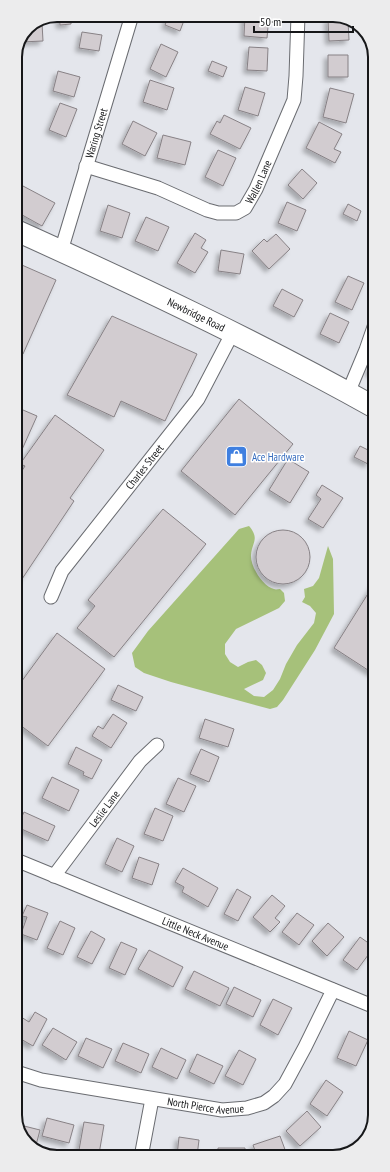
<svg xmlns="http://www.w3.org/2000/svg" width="390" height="1172" font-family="'PT Sans Narrow',sans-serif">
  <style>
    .green { fill: #a6c17a }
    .building { fill: #d2ccd0; stroke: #878185; filter: url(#shadow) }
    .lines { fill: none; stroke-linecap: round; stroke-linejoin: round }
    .minor-casing { stroke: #6a6c71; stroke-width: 15 }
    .primary-casing { stroke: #6a6c71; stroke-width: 23 }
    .minor { stroke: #fff; stroke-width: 13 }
    .primary { stroke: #fff; stroke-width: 21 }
    .labels { text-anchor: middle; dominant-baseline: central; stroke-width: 3; stroke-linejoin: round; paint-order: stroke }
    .street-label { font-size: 11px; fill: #161719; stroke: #fff }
    .shop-label { font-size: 11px; fill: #366cbe; stroke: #fff; text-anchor: start }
    .rim { fill: none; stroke: #161719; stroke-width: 2 }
  </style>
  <defs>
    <filter id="shadow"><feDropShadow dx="-3.5" dy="3.5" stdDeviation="2" flood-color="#0004"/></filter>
  </defs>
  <rect width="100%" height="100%" fill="#e4e6ec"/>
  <!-- green -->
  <path class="green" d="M249,526C260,539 252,542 251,555C250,566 263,587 274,589C276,590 278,589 280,589L284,593L285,601L279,608L236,629L225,644V654L230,662L238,667L248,662L256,660L262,665L266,673L263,680L244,689L254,696L264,697L273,690L280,679L286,664L297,645L314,623L316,613L310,606L302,602L305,597L304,589L313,586L319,578L328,546L333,559L334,614L315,650L283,700L277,707L270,709L171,682L144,673L135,667L132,653L148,631L239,529Z"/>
  <!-- building -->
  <path class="building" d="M59,15H71V24L60,25Z
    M169,15H186L180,31L165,25Z
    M245,15H269L267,38L244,36Z
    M343,18L348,20L349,40L329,41L328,19Z
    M42,23L43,41L21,42L27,27L35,24Z
    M82,32L102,35L99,51L79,48Z
    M161,44L178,52L166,77L150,69Z
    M249,47L268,48L267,71L247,70Z
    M328,55H348V77H328Z
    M212,61L227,67L223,77L208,71Z
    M58,71L80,77L74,97L53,91Z
    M150,80L174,88L167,110L143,102Z
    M245,87L265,93L258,116L238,110Z
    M330,88L354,94L346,123L323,117Z
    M60,103L77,109L66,137L49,130Z
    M224,115L251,128L240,149L210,134L217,121L220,123Z
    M133,121L157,133L145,156L122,144Z
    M319,122L342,134L334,149L341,152L335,163L306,148Z
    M163,135L191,142L185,165L157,158Z
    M218,150L236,158L223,186L205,177Z
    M302,169L317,183L303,199L288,185Z
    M23,186L55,203L42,226L15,211V200Z
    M287,202L306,210L297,231L278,223Z
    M348,204L361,211L357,221L343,214Z
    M108,205L130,213L122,238L100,231Z
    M146,217L169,227L158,251L135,241Z
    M195,233L206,240L201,248L208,252L195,273L177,263Z
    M276,234L290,249L269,269L252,251L264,239L267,242Z
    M221,250L244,254L240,274L218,271Z
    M15,262L56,280L23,354L15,350Z
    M348,276L364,283L352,310L335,302Z
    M282,289L303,300L294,317L273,306Z
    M330,313L349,322L339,343L320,334Z
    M112,316L197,354L165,421L121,401L114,417L67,395Z
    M374,361V375L368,371Z
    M239,399L293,444L235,515L181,471Z
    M16,407L37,416L16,463Z
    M55,415L104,450L70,498L74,501L16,588V480L25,466L20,464Z
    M360,446L374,453L368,464L354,457Z
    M288,459L309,472L290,503L269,490Z
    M322,485L343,498L323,528L308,519L321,499L316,495Z
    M163,509L206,544L114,657L77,628L95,606L88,600Z
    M256 557a27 27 0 1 1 54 0a27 27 0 1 1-54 0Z
    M374,584V674L334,648Z
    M57,633L105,669L48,746L16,722V689Z
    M118,685L143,697L136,711L111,700Z
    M113,714L127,723L111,748L92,736L98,726L103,729Z
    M205,719L234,729L228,747L199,738Z
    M76,747L102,760L92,779L83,775L84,772L68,764Z
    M201,749L219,757L209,782L190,774Z
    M52,777L79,790L69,811L42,798Z
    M178,778L196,786L184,812L166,804Z
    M155,808L173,816L163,841L144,834Z
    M24,812L55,826L48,841L17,827Z
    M117,838L134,846L122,872L105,864Z
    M139,857L159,864L152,885L132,878Z
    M183,868L218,888L208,907L182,892L184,887L175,882Z
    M237,889L251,897L238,921L224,914Z
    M272,895L285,906L275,918L280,922L270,932L253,917Z
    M27,905L48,913L37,940L21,934L27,917L22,916Z
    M297,913L314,925L299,945L282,932Z
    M60,921L75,928L63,955L47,948Z
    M328,923L344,937L327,956L312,941Z
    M91,931L105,939L92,964L77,957Z
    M360,937L374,947L357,970L343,960Z
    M121,942L137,949L125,975L109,968Z
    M149,950L183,967L173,987L138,969Z
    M194,971L229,988L220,1006L185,989Z
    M234,987L261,1000L253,1017L226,1004Z
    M273,999L292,1008L278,1035L260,1025Z
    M35,1012L47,1019L33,1046L19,1038L16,1042V1019L18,1015L29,1022Z
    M53,1028L77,1042L66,1060L42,1045Z
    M349,1031L368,1040L356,1066L337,1058Z
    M86,1038L112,1049L103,1068L78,1056Z
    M123,1043L149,1054L141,1073L115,1061Z
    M161,1048L186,1060L177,1079L152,1067Z
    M239,1050L256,1059L243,1085L225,1076Z
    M197,1054L223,1066L214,1084L189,1072Z
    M326,1080L343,1092L327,1116L310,1104Z
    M307,1111L321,1127L300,1146L286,1131Z
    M47,1118L74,1125L69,1143L42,1136Z
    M84,1122L104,1125L99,1154L79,1150Z
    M16,1124L40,1130L35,1149L29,1147Z
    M280,1136L287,1155L257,1156L253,1145Z
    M179,1137L199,1140L197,1156H177Z
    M361,1138L364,1142L347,1154L344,1150Z
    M218,1148H245V1156H218Z"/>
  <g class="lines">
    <defs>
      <g id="minor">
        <path id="s1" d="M86,166L158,188L207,210L218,213H236L245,208L256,189L294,100L296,76L298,15"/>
        <path id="s2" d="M61,251L132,15"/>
        <path d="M348,393L366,350L374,327"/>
        <path id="s3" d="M51,597L62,571L198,399L233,332"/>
        <path id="s4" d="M16,860L375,1007"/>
        <path id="s5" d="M54,876L140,761L157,745"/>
        <path id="s6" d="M16,1072L41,1080L222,1110L247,1108L264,1103L274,1096L285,1084L305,1047L333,990"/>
        <path d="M141,1157L152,1099"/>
      </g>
      <g id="primary">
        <path id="s7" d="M15,230C137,285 258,342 374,407"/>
      </g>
    </defs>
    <!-- minor casing -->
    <use href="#minor" class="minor-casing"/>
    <!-- primary casing -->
    <use href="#primary" class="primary-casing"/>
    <!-- minor -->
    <use href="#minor" class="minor"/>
    <!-- primary -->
    <use href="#primary" class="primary"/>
  </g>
  <!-- icons -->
  <defs>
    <symbol id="shop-square" viewBox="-11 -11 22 22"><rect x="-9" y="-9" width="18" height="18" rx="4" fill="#3f7fe0" stroke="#fff"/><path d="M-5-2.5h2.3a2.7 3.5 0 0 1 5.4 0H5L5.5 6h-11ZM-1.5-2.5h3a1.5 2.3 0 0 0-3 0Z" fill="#fff"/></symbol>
  </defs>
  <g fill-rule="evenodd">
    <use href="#shop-square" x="224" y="444" width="25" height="25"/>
  </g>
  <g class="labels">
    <!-- street labels -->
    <g class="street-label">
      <text stroke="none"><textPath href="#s2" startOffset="123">Waring Street</textPath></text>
      <text stroke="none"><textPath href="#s1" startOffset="198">Wallen Lane</textPath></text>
      <text stroke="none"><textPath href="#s7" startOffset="200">Newbridge Road</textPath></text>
      <text stroke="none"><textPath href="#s3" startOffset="161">Charles Street</textPath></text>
      <text stroke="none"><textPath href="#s5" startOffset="84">Leslie Lane</textPath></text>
      <text stroke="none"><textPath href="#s4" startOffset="194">Little Neck Avenue</textPath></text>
      <text stroke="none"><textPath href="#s6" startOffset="193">North Pierce Avenue</textPath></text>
    </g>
    <!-- shop labels -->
    <g class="shop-label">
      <text x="252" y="457">Ace Hardware</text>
    </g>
  </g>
  <!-- crop -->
  <path d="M0 0H390V1172H0ZM57 22H333A35 35 0 0 1 368 57V1115A35 35 0 0 1 333 1150H57A35 35 0 0 1 22 1115V57A35 35 0 0 1 57 22Z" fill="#ececed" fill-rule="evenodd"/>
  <path class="rim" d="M57 22H333A35 35 0 0 1 368 57V1115A35 35 0 0 1 333 1150H57A35 35 0 0 1 22 1115V57A35 35 0 0 1 57 22Z"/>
  <!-- scale -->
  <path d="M254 26v6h99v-6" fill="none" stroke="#161719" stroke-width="2"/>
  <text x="260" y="26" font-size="12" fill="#161719" stroke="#ffffff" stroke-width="3" paint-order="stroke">50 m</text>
</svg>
